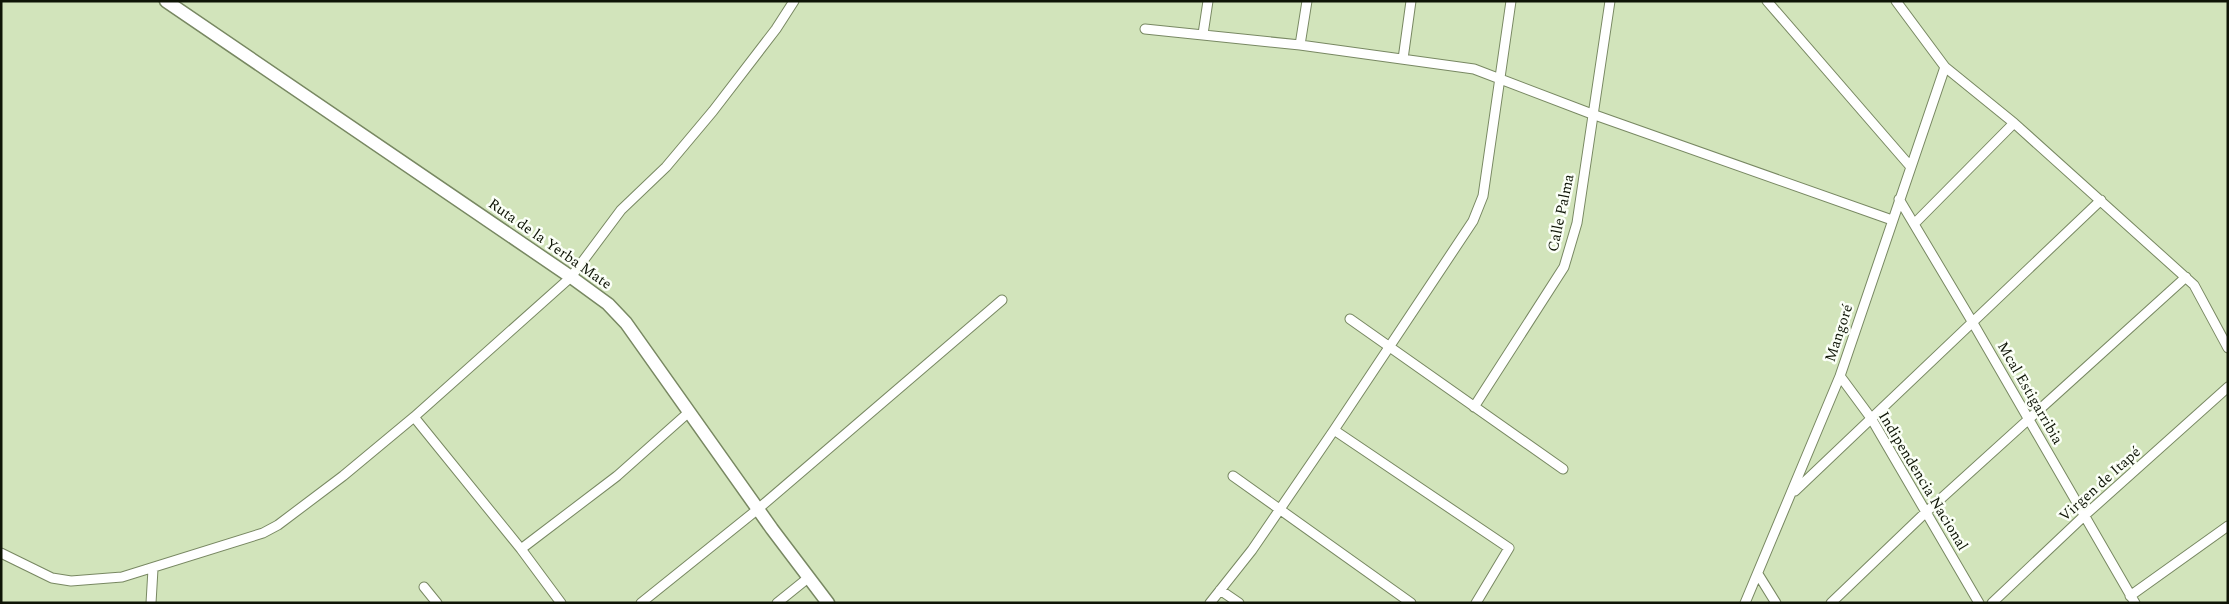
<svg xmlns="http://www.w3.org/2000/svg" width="2229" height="604" font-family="Spectral,serif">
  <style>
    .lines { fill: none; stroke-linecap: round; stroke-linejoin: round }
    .minor-casing { stroke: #788862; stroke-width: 11 }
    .secondary-casing { stroke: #788862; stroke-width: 15 }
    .minor { stroke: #fff; stroke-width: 9 }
    .secondary { stroke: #fff; stroke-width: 12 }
    .labels { text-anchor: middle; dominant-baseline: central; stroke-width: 5; stroke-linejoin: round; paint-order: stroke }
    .street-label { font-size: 15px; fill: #0e1406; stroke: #fbfff7 }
  </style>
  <rect width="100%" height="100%" fill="#d2e4bb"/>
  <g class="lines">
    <defs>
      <path id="minor" d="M1767,1L1910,166
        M1896,1L1945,67L2014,123L2194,285L2228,348
        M1145,29L1300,45L1474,69L1592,114L1892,220
        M1203,34L1208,1
        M1300,45L1307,1
        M1403,59L1411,1
        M1899,199L1973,323L2135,603
        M1915,223L2014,123
        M1350,319L1563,469
        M1840,376L1871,418L1979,603
        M1474,407L1564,267L1577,223L1610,1
        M414,417L521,549L561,603
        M1334,430L1509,548L1476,603
        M1233,476L1411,603
        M1795,491L2101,200
        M521,549L617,476L689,412
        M1,553L52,578L71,581L122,577L263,533L278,525L343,476L414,417L571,277L621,210L666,167L713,111L776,29L794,1
        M1758,574L1776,603
        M424,587L437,603
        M1220,590L1239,603
        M2130,596L2228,526
        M151,603L153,569
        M641,603L758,509L1002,300
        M777,603L808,578
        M1210,603L1252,550L1334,430L1473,221L1483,196L1511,1
        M1745,603L1840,376L1945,67
        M1831,603L1925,513L2186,277
        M1992,603L2084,516L2228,387"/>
      <path id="secondary" d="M166,1L571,277L608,304L626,323L772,529L828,603"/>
    </defs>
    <!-- minor casing -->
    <use href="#minor" class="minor-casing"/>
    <!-- secondary casing -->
    <use href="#secondary" class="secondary-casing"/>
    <!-- minor -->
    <use href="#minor" class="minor"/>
    <!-- secondary -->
    <use href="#secondary" class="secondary"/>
  </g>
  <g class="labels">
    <!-- street labels -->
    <g class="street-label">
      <text transform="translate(1561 213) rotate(-78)">Calle Palma</text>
      <text transform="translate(550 244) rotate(35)">Ruta de la Yerba Mate</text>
      <text transform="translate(1839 333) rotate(-72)">Mangoré</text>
      <text transform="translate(2030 393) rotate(60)">Mcal Estigarribia</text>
      <text transform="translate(1923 481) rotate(59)">Indipendencia Nacional</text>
      <text transform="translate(2100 484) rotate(-42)">Virgen de Itapé</text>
    </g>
  </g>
  <!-- border -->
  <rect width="2229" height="604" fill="none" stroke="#0e1406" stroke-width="5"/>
</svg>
